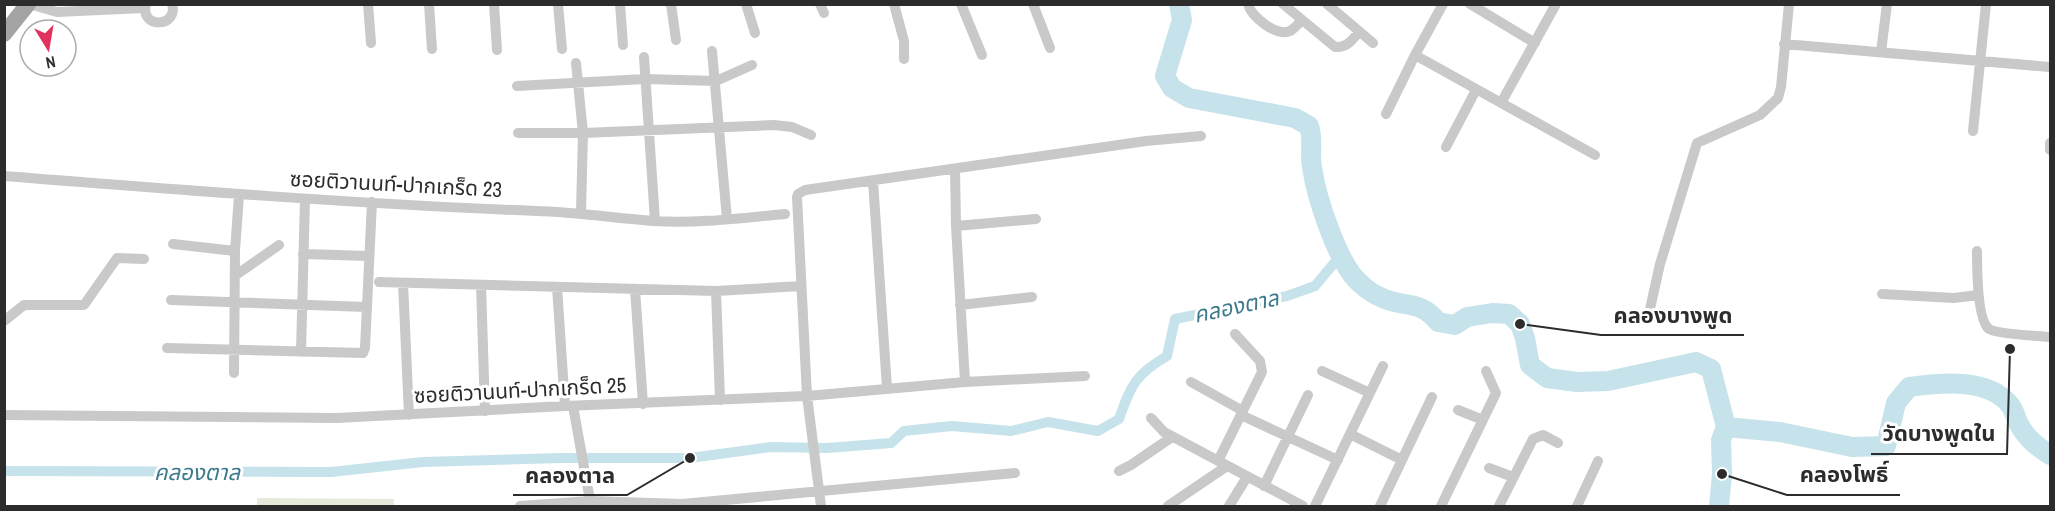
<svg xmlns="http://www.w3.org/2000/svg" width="2055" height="511" font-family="'Archivo Narrow','Noto Sans Thai',sans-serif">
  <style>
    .grass { fill: #e5eada }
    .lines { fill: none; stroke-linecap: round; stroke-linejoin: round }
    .canal { stroke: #c6e2ea; stroke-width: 10 }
    .river { stroke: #c6e2ea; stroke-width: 20 }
    .street { stroke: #c9c9c9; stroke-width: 10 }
    .primary { stroke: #a4a4a4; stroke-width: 16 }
    .labels { text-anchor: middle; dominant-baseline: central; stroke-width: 6; stroke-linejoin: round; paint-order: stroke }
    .street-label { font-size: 21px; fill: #2c2c2c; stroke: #fff }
    .water-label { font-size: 22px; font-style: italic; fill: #3d7b8c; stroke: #fff }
    .leader { fill: none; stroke: #2c2c2c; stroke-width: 2 }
    .callout-dot { fill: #2c2c2c; stroke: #fff; stroke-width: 2 }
    .callout-label { font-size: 22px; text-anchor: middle; font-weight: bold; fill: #2c2c2c; stroke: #fff; stroke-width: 6; stroke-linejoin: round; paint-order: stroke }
  </style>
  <rect width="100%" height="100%" fill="#fff"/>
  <!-- grass -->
  <path class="grass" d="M257,498L394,499V506H257Z"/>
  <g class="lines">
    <!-- canal -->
    <path class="canal" d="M4,471L331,472L423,462L561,458H690L771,447L827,448L891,443L904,431L952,426L1011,431L1048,422L1098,431L1119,419C1131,385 1135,375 1167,356L1175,319L1287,296L1315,286L1340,256"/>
    <!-- river -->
    <path class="river" d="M1179,4L1182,20L1165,76L1172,88L1189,98L1295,118L1309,126C1314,142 1309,151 1312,167C1316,196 1338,266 1361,284C1367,290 1377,296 1385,299C1407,308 1420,300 1438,322L1455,325L1467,317L1492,313L1509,314L1520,324L1525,338L1530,365L1547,378L1577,382L1608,381L1696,362L1711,369L1726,427L1780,432L1852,447L1886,446L1896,403L1909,387C1940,383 1988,377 2010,405C2015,411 2016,420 2020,426C2028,440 2038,447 2050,455
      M1719,506L1722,474L1721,440L1726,427"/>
    <!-- street -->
    <path class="street" d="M29,4L57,12L144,8
      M146,4C139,29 179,28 172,4
      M368,4L371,43
      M429,4L432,49
      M494,4L497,50
      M558,4L562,49
      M620,4L623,45
      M671,4L676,40
      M746,4L755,33
      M820,4L824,13
      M894,4L904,41V59
      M961,4L982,55
      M1033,4L1050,48
      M1248,4C1251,17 1277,37 1290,31C1294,29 1298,24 1301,21
      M1283,4L1335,47C1347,48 1352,40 1359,32
      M1327,4L1373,43
      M1470,4L1535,43
      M1784,44L2050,67
      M712,51L727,219
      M1881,52L1887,4
      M1415,55L1595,155
      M644,57L655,221
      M576,63L583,133L581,212
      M517,86L645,79L716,81L752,65
      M1501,103L1556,4
      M1386,114L1415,55L1443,4
      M1973,131L1986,4
      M518,133H583L774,125L792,127L811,135
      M1446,147L1476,90
      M2050,150V143
      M955,169L956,226L965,382
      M4,176C181,190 358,204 536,211C575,212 614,218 653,221C697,224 742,218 785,214
      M873,181L887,388
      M956,226L1036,219
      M173,244L235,251
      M1977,251C1977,267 1977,320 1989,329C1996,334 2039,336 2050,337
      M303,254L369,256
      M236,275L279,245
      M379,282L716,291L801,286
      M403,283L409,415
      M481,285L485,411
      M557,287L565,406
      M635,289L643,404
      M716,291L720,400
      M1882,294L1954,298L1978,295
      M171,300L366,307
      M960,305L1032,297
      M1648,318L1660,264L1697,143L1760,115L1778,98L1781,87L1789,4
      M4,321L24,305H84L117,258L144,259
      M167,348L363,353L365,348L372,202
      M301,352L305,199
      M1322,371L1370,393
      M234,373L235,251L239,195
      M1191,382L1243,411
      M573,406L591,506
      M1458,410L1483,420
      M4,415L337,418L565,406L807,396L965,382L1085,376
      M1241,415L1338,460
      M1151,418L1164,432L1303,506
      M1350,434L1402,460
      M1218,461L1262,372L1260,361L1235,334
      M1489,468L1513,477
      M1119,471L1131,465L1172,437
      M1264,486L1308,395
      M520,506L590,501L682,504L1015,473
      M821,506L807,396L797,197L798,194L805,190L1146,141L1201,136
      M1168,506L1227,466
      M1229,506L1247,477
      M1315,506L1383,366
      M1380,506L1432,397
      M1441,506L1496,393L1486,371
      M1499,506L1533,439L1543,435L1558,443
      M1577,506L1598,461"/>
    <!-- primary -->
    <path class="primary" d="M4,34L28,4"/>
  </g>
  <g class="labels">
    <!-- street labels -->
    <g class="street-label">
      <text transform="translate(396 184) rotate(3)">ซอยติวานนท์-ปากเกร็ด 23</text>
      <text transform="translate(520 390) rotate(-3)">ซอยติวานนท์-ปากเกร็ด 25</text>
    </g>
    <!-- water labels -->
    <g class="water-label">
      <text transform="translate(1236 306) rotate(-12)">คลองตาล</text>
      <text x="197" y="472">คลองตาล</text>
    </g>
  </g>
  <!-- callouts -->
  <path class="leader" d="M1520 324L1601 335H1744M2010 349L2007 454H1871M1722 474L1787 495H1900M690 458L627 495H513"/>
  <g class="callout-dot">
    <circle cx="1520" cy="324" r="6"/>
    <circle cx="2010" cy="349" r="6"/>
    <circle cx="1722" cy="474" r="6"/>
    <circle cx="690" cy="458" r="6"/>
  </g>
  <g class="callout-label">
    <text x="1673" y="323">คลองบางพูด</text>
    <text x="1939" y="441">วัดบางพูดใน</text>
    <text x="1844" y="482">คลองโพธิ์</text>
    <text x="570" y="483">คลองตาล</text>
  </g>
  <!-- border -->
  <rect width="2055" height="511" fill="none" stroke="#2c2c2c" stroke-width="12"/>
  <!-- north arrow -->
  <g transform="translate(48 48) rotate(169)"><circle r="28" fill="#ffffff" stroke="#ababab" stroke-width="1.5"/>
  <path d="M0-4.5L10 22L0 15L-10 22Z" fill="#e0325d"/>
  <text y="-9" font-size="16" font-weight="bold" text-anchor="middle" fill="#2c2c2c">N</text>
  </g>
</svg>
